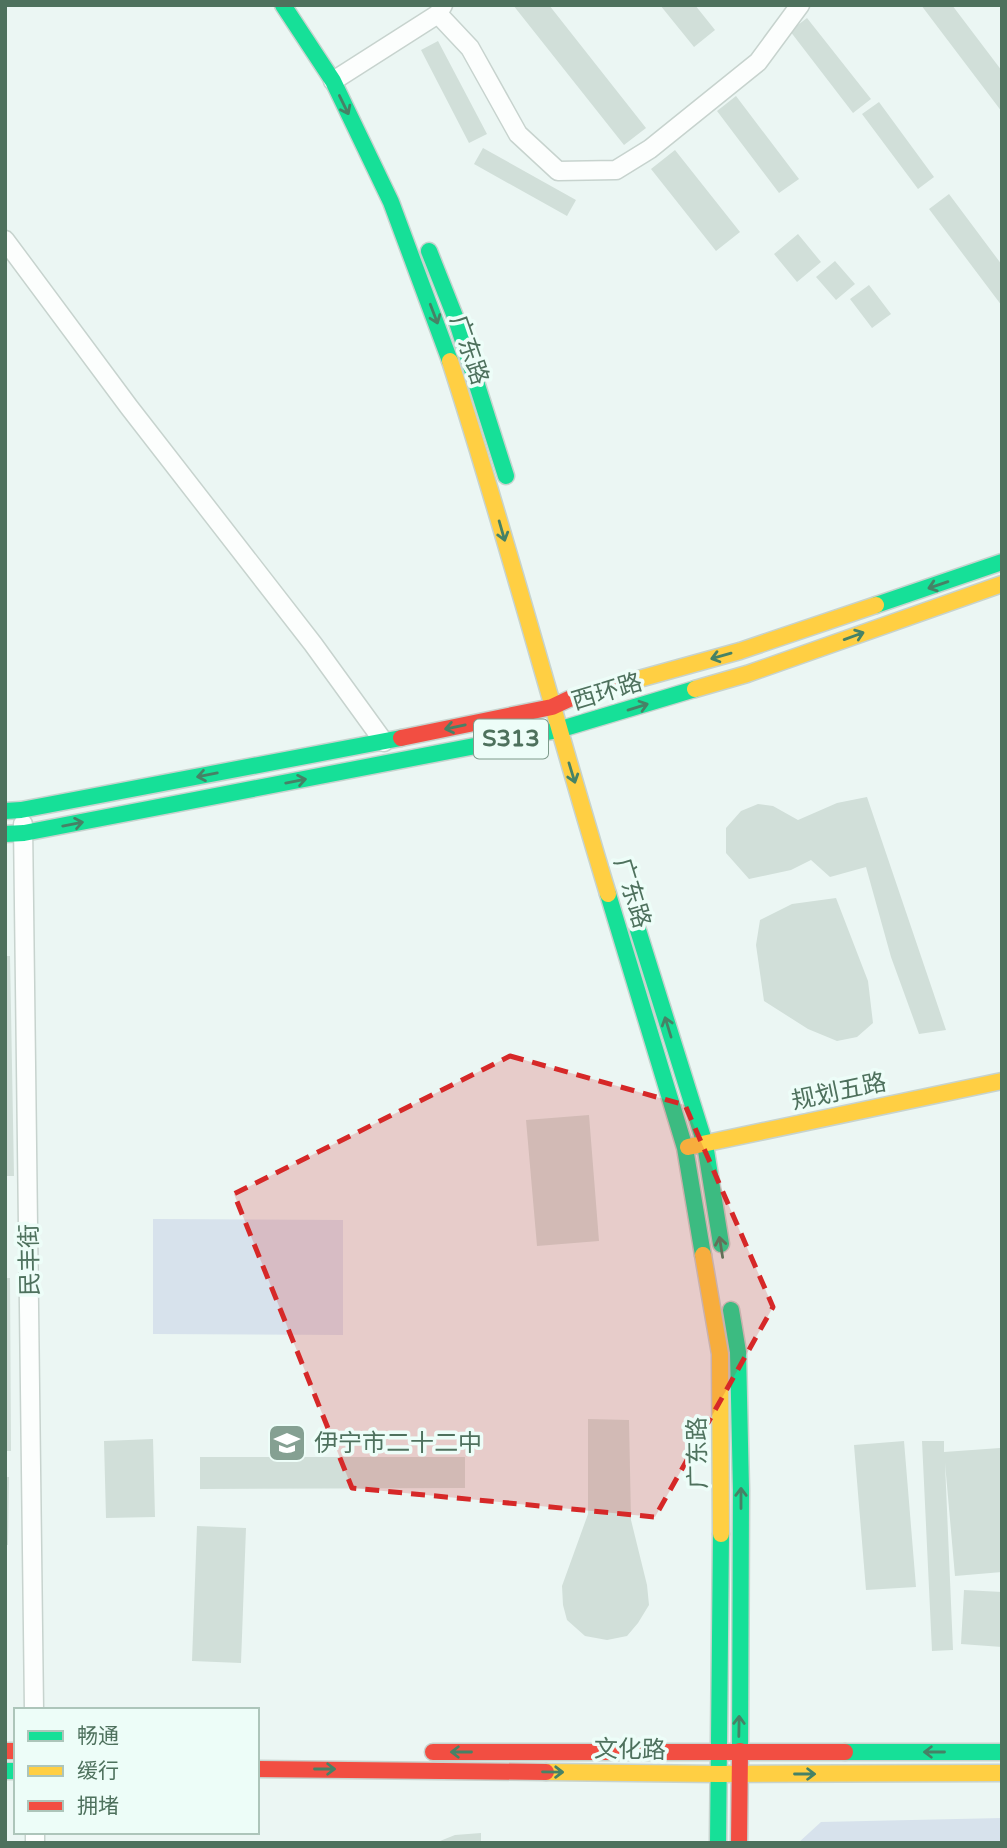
<svg xmlns="http://www.w3.org/2000/svg" width="1007" height="1848" font-family="'Varela Round','Noto Sans SC',sans-serif">
  <style>
    .green { fill: #d7e2ec }
    .building { fill: #d1dfd9 }
    .lines { fill: none; stroke-linecap: round; stroke-linejoin: round }
    .street-casing { stroke: #c7d3ce; stroke-width: 21 }
    .fast-casing { stroke: #c7d3ce; stroke-width: 19 }
    .slow-casing { stroke: #c7d3ce; stroke-width: 19 }
    .jam-casing { stroke: #c7d3ce; stroke-width: 19 }
    .street { stroke: #fcfefd; stroke-width: 18 }
    .fast { stroke: #16e098; stroke-width: 16 }
    .slow { stroke: #ffcf43; stroke-width: 16 }
    .jam { stroke: #f24e42; stroke-width: 16 }
    .oneway { stroke: #468266 }
    .marked { fill: #d62828; fill-opacity: 0.2; stroke: #d62828; stroke-width: 5; stroke-dasharray: 14 9; stroke-linejoin: round }
    .labels { text-anchor: middle; dominant-baseline: central; stroke-width: 7; stroke-linejoin: round; paint-order: stroke }
    .shield { fill: #edfdf8; stroke: #7e9b8c; stroke-width: 2 }
    .shield-label { font-size: 23px; font-weight: bold; fill: #4e715d }
    .street-label { font-size: 24px; fill: #4e715d; stroke: #edfdf8 }
    .poi-label { font-size: 24px; fill: #4e715d; stroke: #edfdf8; text-anchor: start }
  </style>
  <rect width="100%" height="100%" fill="#ebf6f3"/>
  <!-- green -->
  <path class="green" d="M153,1219L343,1220V1335L153,1334Z
    M1002,1818V1843H798L821,1822Z"/>
  <!-- building -->
  <path class="building" d="M513,5H549L646,128L624,145Z
    M660,5H695L715,30L694,47Z
    M921,5H952L1002,71V112Z
    M807,18L871,99L853,113L790,31Z
    M438,41L487,134L469,143L421,50Z
    M736,96L799,179L779,193L717,111Z
    M879,102L934,177L918,189L862,114Z
    M483,148L576,200L567,216L474,164Z
    M675,150L740,232L716,251L651,169Z
    M949,194L1002,265V306L929,209Z
    M798,234L821,262L797,282L774,254Z
    M835,261L855,284L836,300L816,277Z
    M869,285L891,314L872,328L850,299Z
    M867,797L946,1030L919,1034L891,957L866,867L830,877L811,860L791,870L749,879L726,853V828L741,811L758,804L773,806L798,820L837,803Z
    M836,898L868,981L873,1023L857,1037L837,1041L808,1029L764,1001L756,945L760,920L792,904Z
    M5,956H10L14,1176H5Z
    M589,1115L599,1241L537,1246L526,1120Z
    M5,1278H10L11,1451H5Z
    M588,1419L629,1420L631,1520L647,1585L649,1605L638,1623L627,1636L607,1640L585,1636L567,1620L563,1605L562,1586L588,1514Z
    M153,1439L155,1517L106,1518L104,1441Z
    M904,1441L916,1587L866,1590L854,1445Z
    M922,1441H944V1452L1000,1448L1002,1572L955,1576L945,1463L953,1650L932,1651Z
    M200,1457H465V1488L200,1489Z
    M5,1477H9L8,1545H5Z
    M197,1526L246,1528L241,1663L192,1661Z
    M964,1590L1002,1592V1647L961,1644Z
    M481,1833V1843H435L455,1835Z"/>
  <g class="lines">
    <defs>
      <path id="street" d="M438,14L470,48L518,134L558,171L616,170L650,149L758,62L800,5
        M333,81L438,14L443,5
        M5,240L129,407L313,644L384,742
        M23,824L34,1710
        M35,1832V1843"/>
      <path id="fast" d="M283,5L333,81L391,202L450,361
        M429,251L456,319L506,476
        M876,605L1002,562
        M5,811L21,810L401,738
        M5,834L24,833L558,730L695,689
        M608,894L685,1148L703,1255
        M638,930L705,1144L721,1244
        M731,1310L738,1352L741,1490L740,1751
        M845,1752H1002
        M5,1771H16
        M718,1843L721,1534"/>
      <path id="slow" d="M450,361C507,537 554,717 608,894
        M610,687L740,651L876,605
        M695,689L747,674L1002,584
        M688,1147L1002,1081
        M703,1255L720,1354L721,1534
        M546,1772L718,1774L1002,1773"/>
      <path id="jam" d="M401,738L552,707L569,699L610,687
        M5,1751H16
        M433,1752H845
        M257,1769L546,1772
        M739,1843L740,1751"/>
    </defs>
    <!-- street casing -->
    <use href="#street" class="street-casing"/>
    <!-- fast casing -->
    <use href="#fast" class="fast-casing"/>
    <!-- slow casing -->
    <use href="#slow" class="slow-casing"/>
    <!-- jam casing -->
    <use href="#jam" class="jam-casing"/>
    <!-- street -->
    <use href="#street" class="street"/>
    <!-- fast -->
    <use href="#fast" class="fast"/>
    <!-- slow -->
    <use href="#slow" class="slow"/>
    <!-- jam -->
    <use href="#jam" class="jam"/>
  </g>
  <!-- one-way arrows -->
  <defs><path id="oneway-shaft" d="M-6 0H5M1.5-3L5.5 0L1.5 3" fill="none" stroke-width="1.6" stroke-linecap="round" stroke-linejoin="round" transform="scale(1.75)"/></defs>
  <g class="oneway">
    <use href="#oneway-shaft" transform="translate(344 105) rotate(64)"/>
    <use href="#oneway-shaft" transform="translate(434 314) rotate(69)"/>
    <use href="#oneway-shaft" transform="translate(502 531) rotate(74)"/>
    <use href="#oneway-shaft" transform="translate(938 585) rotate(161)"/>
    <use href="#oneway-shaft" transform="translate(854 636) rotate(-20)"/>
    <use href="#oneway-shaft" transform="translate(721 656) rotate(164)"/>
    <use href="#oneway-shaft" transform="translate(638 707) rotate(-17)"/>
    <use href="#oneway-shaft" transform="translate(455 727) rotate(168)"/>
    <use href="#oneway-shaft" transform="translate(572 773) rotate(73)"/>
    <use href="#oneway-shaft" transform="translate(207 775) rotate(169)"/>
    <use href="#oneway-shaft" transform="translate(296 781) rotate(-11)"/>
    <use href="#oneway-shaft" transform="translate(73 824) rotate(-11)"/>
    <use href="#oneway-shaft" transform="translate(668 1027) rotate(-107)"/>
    <use href="#oneway-shaft" transform="translate(721 1247) rotate(-99)"/>
    <use href="#oneway-shaft" transform="translate(741 1498) rotate(-90)"/>
    <use href="#oneway-shaft" transform="translate(739 1726) rotate(-89)"/>
    <use href="#oneway-shaft" transform="translate(461 1752) rotate(-180)"/>
    <use href="#oneway-shaft" transform="translate(934 1752) rotate(180)"/>
    <use href="#oneway-shaft" transform="translate(325 1769)"/>
    <use href="#oneway-shaft" transform="translate(553 1772) rotate(1)"/>
    <use href="#oneway-shaft" transform="translate(805 1774)"/>
  </g>
  <!-- marked area -->
  <path class="marked" d="M510,1056L685,1105L773,1307L655,1517L352,1488L234,1194Z"/>
  <!-- icons -->
  <defs>
    <symbol id="school-square" viewBox="-11 -11 22 22"><rect x="-9" y="-9" width="18" height="18" rx="4" fill="#85a092" stroke="#edfdf8"/><path d="M0-5L7-2L0 1L-7-2ZM-4 1L0 2.5L4 1V4Q0 6-4 4Z" fill="#fff"/></symbol>
  </defs>
  <g fill-rule="evenodd">
    <use href="#school-square" x="265" y="1421" width="44" height="44"/>
  </g>
  <g class="labels">
    <!-- shield labels -->
    <rect class="shield" x="474" y="719.5" width="74" height="39" rx="5"/>
    <g class="shield-label">
      <text x="511" y="739">S313</text>
    </g>
    <!-- street labels -->
    <g class="street-label">
      <text transform="translate(469 350) rotate(71)">广东路</text>
      <text transform="translate(607 692) rotate(-17)">西环路</text>
      <text transform="translate(632 893) rotate(73)">广东路</text>
      <text transform="translate(839 1092) rotate(-12)">规划五路</text>
      <text transform="translate(30 1260) rotate(-91)">民丰街</text>
      <text transform="translate(698 1453) rotate(-91)">广东路</text>
      <text transform="translate(630 1750) rotate(1)">文化路</text>
    </g>
    <!-- poi labels -->
    <g class="poi-label">
      <text x="314" y="1443">伊宁市二十二中</text>
    </g>
  </g>
  <!-- border -->
  <rect width="1007" height="1848" fill="none" stroke="#4e715d" stroke-width="14"/>
  <!-- legend -->
  <rect x="14" y="1708" width="245" height="126" fill="#edfdf8" stroke="#adc5ba" stroke-width="2"/>
  <rect x="28" y="1731" width="35" height="10" fill="#16e098" stroke="#adc5ba" stroke-width="2"/>
  <text x="77" y="1743" font-size="21" fill="#4e715d">畅通</text>
  <rect x="28" y="1766" width="35" height="10" fill="#ffcf43" stroke="#adc5ba" stroke-width="2"/>
  <text x="77" y="1778" font-size="21" fill="#4e715d">缓行</text>
  <rect x="28" y="1801" width="35" height="10" fill="#f24e42" stroke="#adc5ba" stroke-width="2"/>
  <text x="77" y="1813" font-size="21" fill="#4e715d">拥堵</text>
</svg>
